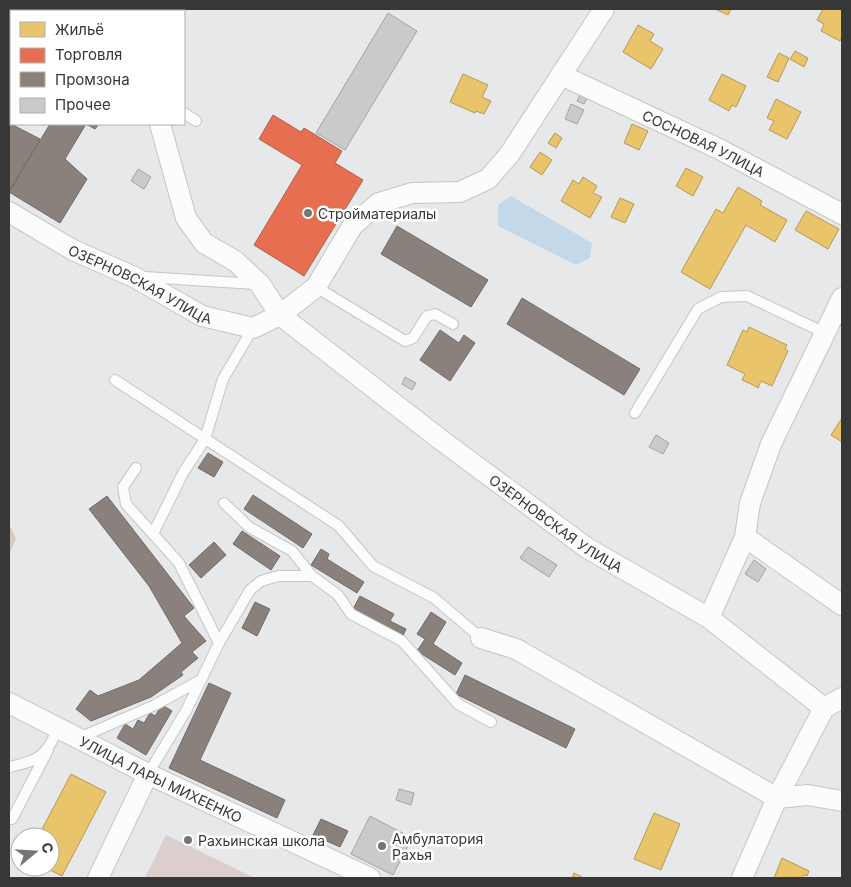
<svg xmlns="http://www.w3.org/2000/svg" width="851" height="887" font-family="Inter,sans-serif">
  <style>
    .green { fill: #dbcecc }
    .forest { fill: #d9c5c2 }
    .water { fill: #c3d9e9 }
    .homes { fill: #e9c46a; stroke: #b39a5b }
    .shops { fill: #e76f51; stroke: #b25e49 }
    .industry { fill: #8a817c; stroke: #716b67 }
    .building { fill: #c9cacb; stroke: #a3a5a5 }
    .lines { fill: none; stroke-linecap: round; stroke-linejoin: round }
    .lane-casing { stroke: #c4c6c7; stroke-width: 12 }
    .street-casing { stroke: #c4c6c7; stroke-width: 22 }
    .lane { stroke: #fbfcfc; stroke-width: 10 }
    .street { stroke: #fbfcfc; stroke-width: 20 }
    .poi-dot { fill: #747575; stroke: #fff; stroke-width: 2 }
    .labels { text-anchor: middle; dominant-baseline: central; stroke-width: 5; stroke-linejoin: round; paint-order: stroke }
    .street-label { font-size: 14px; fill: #363737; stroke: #fff }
    .poi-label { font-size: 14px; fill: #363737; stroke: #fff; text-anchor: start }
  </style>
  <rect width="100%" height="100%" fill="#e6e8e9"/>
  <!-- green -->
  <path class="green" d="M166,835L255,878H145Z"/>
  <!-- forest -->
  <path class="forest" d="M9,524L16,539L9,554Z"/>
  <!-- water -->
  <path class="water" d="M511,196L592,243L590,258L576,265L498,226V205Z"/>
  <!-- homes -->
  <path class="homes" d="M715,9H731L728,15Z
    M823,9H842V37L840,41L821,31L824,24L817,20Z
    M638,25L654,34L650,41L663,49L651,69L623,52Z
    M795,51L808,58L804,67L790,59Z
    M779,53L789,58L778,82L767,77Z
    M463,74L488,85L482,97L491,101L484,114L476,111L475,113L450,102Z
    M722,74L746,86L736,107L732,105L729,111L709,100Z
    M776,99L801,112L787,139L769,130L774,121L767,118Z
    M632,124L648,131L639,150L624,143Z
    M555,133L562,138L556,148L548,143Z
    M540,152L552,160L542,175L530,167Z
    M686,168L703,177L693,196L676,186Z
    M583,177L597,186L593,193L602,197L590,218L561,201L573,180L579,184Z
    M738,187L762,201L760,205L787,220L775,242L746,225L710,289L681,272L716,209L723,213Z
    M620,198L634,204L625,223L611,217Z
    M806,211L839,229L828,249L795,230Z
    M749,327L787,345L785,349L788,351L772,386L761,381L758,388L753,385L742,380L745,374L727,365L743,330L747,332Z
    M842,418V442L831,435Z
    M71,774L106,792L62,876L44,867H50V837H38Z
    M654,813L680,824L661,870L634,859Z
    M782,858L809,871L807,876L803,875L802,878H774Z
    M574,873L584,878H572Z"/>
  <!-- shops -->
  <path class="shops" d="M273,115L301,132L304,128L342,151L335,163L363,180L304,276L254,245L302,165L259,139Z"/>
  <!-- industry -->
  <path class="industry" d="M9,20L11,22V79L9,77Z
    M9,120L11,124L40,139L9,192Z
    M50,124H86L65,159L87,179L60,223L9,192Z
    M86,124H99L95,129Z
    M397,226L488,280L471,307L381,254Z
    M522,298L640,369L624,395L507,324Z
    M440,330L459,343L464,335L475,343L450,381L420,360Z
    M208,453L223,462L214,477L198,468Z
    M253,495L312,534L303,548L244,509Z
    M107,496L194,608L184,616L206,641L192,652L198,658L181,672L183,675L151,697L91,721L76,709L90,690L98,696L139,680L182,643L149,586L89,509Z
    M242,531L280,556L271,570L233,544Z
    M214,542L226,555L201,578L189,565Z
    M321,549L329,554L327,559L364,582L357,593L311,565Z
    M360,596L394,614L390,621L406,629L403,636L353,609Z
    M255,602L270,609L257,636L242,628Z
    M431,612L446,622L433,644L462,663L455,675L417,651L425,639L417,634Z
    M465,675L575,729L566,748L456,694Z
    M209,683L231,693L200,760L285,800L277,818L169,768Z
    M162,705L172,711L146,755L117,738L125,724L133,729L138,720L144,723L150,713L155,716Z
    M321,819L348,831L340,847L313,835Z"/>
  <!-- building -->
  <path class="building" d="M388,13L417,31L345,150L316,133Z
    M580,95L587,98L584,104L577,101Z
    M571,104L584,110L577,124L565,119Z
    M138,169L151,177L144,189L131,181Z
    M405,377L416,383L412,390L402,384Z
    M656,435L669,443L663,454L649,447Z
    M528,547L557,565L549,577L520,558Z
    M754,560L766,569L758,582L745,574Z
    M399,789L414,793L411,805L396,800Z
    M370,816L412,838L393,875L351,854Z"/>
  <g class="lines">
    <defs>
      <path id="lane" d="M184,113L196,121
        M144,277L257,284
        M316,287L405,341L413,338L427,316L435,314L453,324
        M115,380L339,526L373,566L434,598L481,638
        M635,413L698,309L721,297L747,296L825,333
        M136,468L123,487L126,504L179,563L219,643L187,709L148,774
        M224,503L249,527L292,551L312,576
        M153,534L183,473L205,439L223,379L253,328
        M219,643L250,590L261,581L278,576H312L338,595L351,614L402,641L458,704L491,722
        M79,738L155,705L201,680
        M9,767C40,760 45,757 59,727
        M12,819L48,750"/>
      <g id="street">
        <path d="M14,9L18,11"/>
        <path id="s1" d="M561,75L719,149L842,214"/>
        <path id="s2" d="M160,124L186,218L204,243L235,261L260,284L280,315L441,440L587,548L709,618L824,708L842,698"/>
        <path id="s3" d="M9,212L73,250L134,277L202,316L253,328L280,315L316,287L353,225L379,203L412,193L460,192L488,179L509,155L604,9"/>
        <path d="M745,537L842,605"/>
        <path d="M709,618L745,537L750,503L771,444L842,298"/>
        <path d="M481,638L516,649L777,798L808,795L842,801"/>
        <path id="s4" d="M9,703L148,774L370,878"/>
        <path d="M98,878L148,774"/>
        <path d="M742,878L777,798L824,708"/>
      </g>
    </defs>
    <!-- lane casing -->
    <use href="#lane" class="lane-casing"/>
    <!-- street casing -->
    <use href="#street" class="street-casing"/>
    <!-- lane -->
    <use href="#lane" class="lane"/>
    <!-- street -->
    <use href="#street" class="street"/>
  </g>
  <!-- markers -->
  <g class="poi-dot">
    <circle cx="308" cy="213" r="5"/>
    <circle cx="188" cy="840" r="5"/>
    <circle cx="382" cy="846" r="5"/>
  </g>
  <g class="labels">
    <!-- street labels -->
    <g class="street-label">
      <text stroke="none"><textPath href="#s1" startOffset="158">СОСНОВАЯ УЛИЦА</textPath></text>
      <text stroke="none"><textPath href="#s3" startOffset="150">ОЗЕРНОВСКАЯ УЛИЦА</textPath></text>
      <text stroke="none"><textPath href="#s2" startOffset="581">ОЗЕРНОВСКАЯ УЛИЦА</textPath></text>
      <text stroke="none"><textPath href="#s4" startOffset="170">УЛИЦА ЛАРЫ МИХЕЕНКО</textPath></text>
    </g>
    <!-- poi labels -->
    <g class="poi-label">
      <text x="318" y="213">Стройматериалы</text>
      <text x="392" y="838">Амбулатория<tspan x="392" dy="16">Рахья</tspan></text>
      <text x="198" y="840">Рахьинская школа</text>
    </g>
  </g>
  <!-- border -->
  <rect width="851" height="887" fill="none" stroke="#363737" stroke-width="20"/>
  <!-- legend -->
  <rect x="10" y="10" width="175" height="115" fill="#ffffff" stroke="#afafaf"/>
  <rect x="20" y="22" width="25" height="15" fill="#e9c46a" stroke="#afafaf"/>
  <text x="55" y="35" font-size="15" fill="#363737">Жильё</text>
  <rect x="20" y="48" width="25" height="15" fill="#e76f51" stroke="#afafaf"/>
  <text x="55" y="60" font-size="15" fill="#363737">Торговля</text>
  <rect x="20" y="72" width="25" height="15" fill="#8a817c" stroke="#afafaf"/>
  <text x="55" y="85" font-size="15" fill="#363737">Промзона</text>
  <rect x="20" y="98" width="25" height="15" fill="#c9cacb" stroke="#afafaf"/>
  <text x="55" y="110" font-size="15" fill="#363737">Прочее</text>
  <!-- north arrow -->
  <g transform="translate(35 852) rotate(72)"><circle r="24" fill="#ffffff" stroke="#afafaf"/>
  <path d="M0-4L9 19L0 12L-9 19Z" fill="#747575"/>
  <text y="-8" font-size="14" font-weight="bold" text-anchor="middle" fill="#363737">С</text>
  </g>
</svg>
